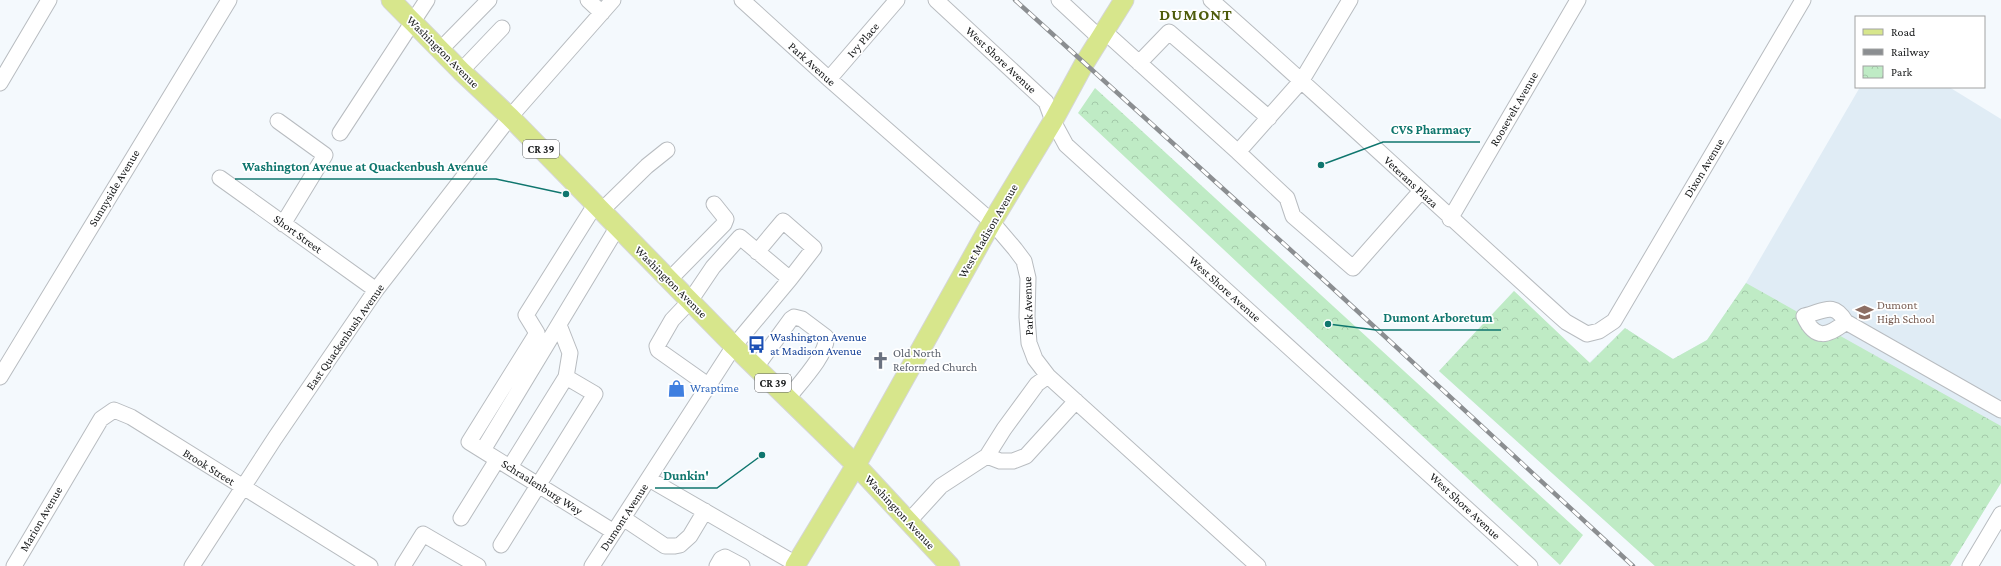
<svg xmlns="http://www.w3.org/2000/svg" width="2001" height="566" font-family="'Crimson Pro',serif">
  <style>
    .built { fill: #e0ecf5 }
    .park { fill: url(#park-crowns) }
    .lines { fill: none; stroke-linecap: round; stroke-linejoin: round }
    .minor-casing { stroke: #b8bcc0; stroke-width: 17 }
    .major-casing { stroke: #d5d6d6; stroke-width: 21 }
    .minor { stroke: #fff; stroke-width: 15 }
    .major { stroke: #d7e68c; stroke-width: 19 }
    .rail-casing { stroke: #8b8e91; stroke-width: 4.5 }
    .rail { stroke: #fff; stroke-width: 3; stroke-dasharray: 9; stroke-linecap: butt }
    .labels { text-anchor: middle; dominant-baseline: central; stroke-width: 3.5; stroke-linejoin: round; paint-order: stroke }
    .shield { fill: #fff; stroke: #5d5e5f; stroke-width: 1 }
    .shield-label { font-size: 11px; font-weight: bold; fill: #17191a }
    .street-label { font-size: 12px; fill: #17191a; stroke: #fff }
    .education-label { font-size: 12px; fill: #785e54; stroke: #fff; text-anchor: start }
    .transit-label { font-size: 12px; fill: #164399; stroke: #fff; text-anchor: start }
    .worship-label { font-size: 12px; fill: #5b616d; stroke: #fff; text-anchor: start }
    .shop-label { font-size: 12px; fill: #366cbe; stroke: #fff; text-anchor: start }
    .district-label { font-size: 16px; font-weight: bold; letter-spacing: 1px; fill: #4e5c0b; stroke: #fff }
    .leader { fill: none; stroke: #0f766e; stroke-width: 1.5 }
    .callout-dot { fill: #0f766e; stroke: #fff; stroke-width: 1.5 }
    .callout-label { font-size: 13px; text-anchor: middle; font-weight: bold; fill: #0f766e; stroke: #fff; stroke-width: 3.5; stroke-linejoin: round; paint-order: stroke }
  </style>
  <defs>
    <pattern id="park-crowns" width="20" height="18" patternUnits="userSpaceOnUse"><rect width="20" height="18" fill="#bfebc5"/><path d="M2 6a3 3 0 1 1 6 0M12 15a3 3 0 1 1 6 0" fill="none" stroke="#a3c9a9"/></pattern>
  </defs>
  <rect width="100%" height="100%" fill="#f4f9fd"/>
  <!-- built -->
  <path class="built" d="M1860,87H1949L2001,119V483L1950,566H1655L1439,371L1514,291L1589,363L1625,328L1673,359L1707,340L1746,283Z"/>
  <!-- park -->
  <path class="park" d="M1095,88L1583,535L1560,565L1078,113Z
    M1746,283L2001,426V483L1950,566H1655L1439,371L1514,291L1590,363L1625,328L1673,359L1707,340Z"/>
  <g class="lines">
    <defs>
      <path id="minor" d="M588,0L602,13
        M742,0L829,79L992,222L1015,249L1024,261L1028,278L1027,317L1029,343L1035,359L1048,376L1258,566
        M936,0L1046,102L1053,121L1066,145L1530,566
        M1059,0L1101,39
        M1211,0C1331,106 1447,215 1566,322L1587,334L1599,331L1614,321L1803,0
        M1105,32L1238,152L1302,80L1350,0
        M440,50L489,0
        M1139,63L1169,32L1269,118
        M461,71L502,28
        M829,79L897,0
        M0,83L49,0
        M278,121L325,155L283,224
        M340,133L427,0
        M1238,152L1287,198L1293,216L1353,268L1421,191
        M220,178L376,290
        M595,205L526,315L537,333L469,442L614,532
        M601,211L647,166L667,150
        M1450,219L1578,0
        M757,252L783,221L814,248L790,279
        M669,280L724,224L726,219L714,204
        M1846,322C1828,336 1815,341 1804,316C1823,312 1833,300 1846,322L2001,410
        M756,367L791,319L794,317L802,319L826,337C829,353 798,385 788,398
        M0,377L229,0
        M483,450L617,228
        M987,456L1000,461H1013L1026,456L1076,401
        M510,467L566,377L570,353L559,325
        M649,479L796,564
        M461,518L497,460
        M623,518L665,546H675L680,545L690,536L705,511
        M909,521L941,486L987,456L1004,429L1037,384L1048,376
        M501,545L595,394L566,377
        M14,566L101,419L114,410L131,417L370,566
        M192,566L275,438L376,290L510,117L613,0
        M403,566L423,534L478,566
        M592,566L734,346L790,279L740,237L713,267L690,301L672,320L657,346L658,350L709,386
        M717,566L721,559L725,557L742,566
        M1970,566L2001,514"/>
      <path id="major" d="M391,0L461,71L510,117L734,346L856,465L950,566
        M795,566L856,465L992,222L1053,121L1084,64L1124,0"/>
    </defs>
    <!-- minor casing -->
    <use href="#minor" class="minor-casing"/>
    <!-- major casing -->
    <use href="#major" class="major-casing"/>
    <!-- minor -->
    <use href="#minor" class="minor"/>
    <!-- major -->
    <use href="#major" class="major"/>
    <defs>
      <path id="rail" d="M1015,0L1327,283L1633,566"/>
    </defs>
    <!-- rail casing -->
    <use href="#rail" class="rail-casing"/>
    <!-- rail -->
    <use href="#rail" class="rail"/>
  </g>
  <!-- icons -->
  <defs>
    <symbol id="school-bare" viewBox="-9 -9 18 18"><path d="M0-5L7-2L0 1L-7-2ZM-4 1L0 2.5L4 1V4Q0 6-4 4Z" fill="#8d6e63" stroke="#fff" stroke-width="2.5" paint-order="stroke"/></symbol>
    <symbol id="bus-bare" viewBox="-9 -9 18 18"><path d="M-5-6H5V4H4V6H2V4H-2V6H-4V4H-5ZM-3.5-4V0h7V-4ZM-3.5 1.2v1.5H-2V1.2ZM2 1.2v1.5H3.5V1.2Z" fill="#1a4fb4" stroke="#fff" stroke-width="2.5" paint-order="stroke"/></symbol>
    <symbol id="church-bare" viewBox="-9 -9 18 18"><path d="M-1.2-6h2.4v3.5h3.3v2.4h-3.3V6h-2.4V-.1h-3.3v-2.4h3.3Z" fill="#6b7280" stroke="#fff" stroke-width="2.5" paint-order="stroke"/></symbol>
    <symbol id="shop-bare" viewBox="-9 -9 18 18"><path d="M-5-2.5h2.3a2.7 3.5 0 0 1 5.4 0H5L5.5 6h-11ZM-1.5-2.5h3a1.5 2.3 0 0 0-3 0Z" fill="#3f7fe0" stroke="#fff" stroke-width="2.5" paint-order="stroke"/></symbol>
  </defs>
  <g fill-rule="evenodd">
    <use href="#school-bare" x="1852" y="300" width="25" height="25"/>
    <use href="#bus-bare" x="744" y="332" width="25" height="25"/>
    <use href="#church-bare" x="868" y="348" width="25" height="25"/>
    <use href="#shop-bare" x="664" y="376" width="25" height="25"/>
  </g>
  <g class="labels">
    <!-- shield labels -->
    <g class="shield">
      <rect x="523" y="140" width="36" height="18" rx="3"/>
      <rect x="755" y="374" width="36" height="18" rx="3"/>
    </g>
    <g class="shield-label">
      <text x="541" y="149">CR 39</text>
      <text x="773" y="383">CR 39</text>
    </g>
    <!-- street labels -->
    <g class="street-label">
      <text transform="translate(863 40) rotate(-49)">Ivy Place</text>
      <text transform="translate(443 52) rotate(45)">Washington Avenue</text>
      <text transform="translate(1001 60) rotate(43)">West Shore Avenue</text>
      <text transform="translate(812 64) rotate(42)">Park Avenue</text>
      <text transform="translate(1514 109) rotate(-60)">Roosevelt Avenue</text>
      <text transform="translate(1704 168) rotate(-59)">Dixon Avenue</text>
      <text transform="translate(1411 182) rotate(43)">Veterans Plaza</text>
      <text transform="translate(114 188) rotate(-59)">Sunnyside Avenue</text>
      <text transform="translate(988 231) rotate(-60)">West Madison Avenue</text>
      <text transform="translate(298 234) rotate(36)">Short Street</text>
      <text transform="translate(671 282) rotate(45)">Washington Avenue</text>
      <text transform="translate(1225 289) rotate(42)">West Shore Avenue</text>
      <text transform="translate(1028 306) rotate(-92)">Park Avenue</text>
      <text transform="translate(345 337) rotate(-55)">East Quackenbush Avenue</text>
      <text transform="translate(209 467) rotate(32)">Brook Street</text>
      <text transform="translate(542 487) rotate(32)">Schraalenburg Way</text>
      <text transform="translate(1465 506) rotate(43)">West Shore Avenue</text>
      <text transform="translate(900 512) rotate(47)">Washington Avenue</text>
      <text transform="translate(624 517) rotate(-57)">Dumont Avenue</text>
      <text transform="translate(41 519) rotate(-60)">Marion Avenue</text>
    </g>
    <!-- education labels -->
    <g class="education-label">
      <text x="1877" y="305">Dumont<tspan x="1877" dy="14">High School</tspan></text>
    </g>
    <!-- transit labels -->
    <g class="transit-label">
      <text x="770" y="337">Washington Avenue<tspan x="770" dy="14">at Madison Avenue</tspan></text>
    </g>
    <!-- worship labels -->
    <g class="worship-label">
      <text x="893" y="353">Old North<tspan x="893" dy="14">Reformed Church</tspan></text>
    </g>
    <!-- shop labels -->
    <g class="shop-label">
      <text x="690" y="388">Wraptime</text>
    </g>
    <!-- district labels -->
    <g class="district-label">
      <text x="1196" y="14">DUMONT</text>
    </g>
  </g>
  <!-- callouts -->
  <path class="leader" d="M1321 165L1383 142H1480M566 194L496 179H235M1328 324L1376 330H1501M762 455L717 488H655"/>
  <g class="callout-dot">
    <circle cx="1321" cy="165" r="4"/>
    <circle cx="566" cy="194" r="4"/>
    <circle cx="1328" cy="324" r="4"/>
    <circle cx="762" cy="455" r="4"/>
  </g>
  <g class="callout-label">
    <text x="1431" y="134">CVS Pharmacy</text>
    <text x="365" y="171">Washington Avenue at Quackenbush Avenue</text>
    <text x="1438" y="322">Dumont Arboretum</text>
    <text x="686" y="480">Dunkin'</text>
  </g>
  <!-- legend -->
  <rect x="1855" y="16" width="130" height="72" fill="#ffffff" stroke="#a2a3a3"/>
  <rect x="1863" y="29" width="20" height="6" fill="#d7e68c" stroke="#a2a3a3"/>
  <text x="1891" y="36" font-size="12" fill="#17191a">Road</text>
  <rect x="1863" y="49" width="20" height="6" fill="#8b8e91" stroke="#a2a3a3"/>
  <text x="1891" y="56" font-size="12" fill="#17191a">Railway</text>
  <rect x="1863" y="66" width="20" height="12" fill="url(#park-crowns)" stroke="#a2a3a3"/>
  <text x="1891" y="76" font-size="12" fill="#17191a">Park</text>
</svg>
